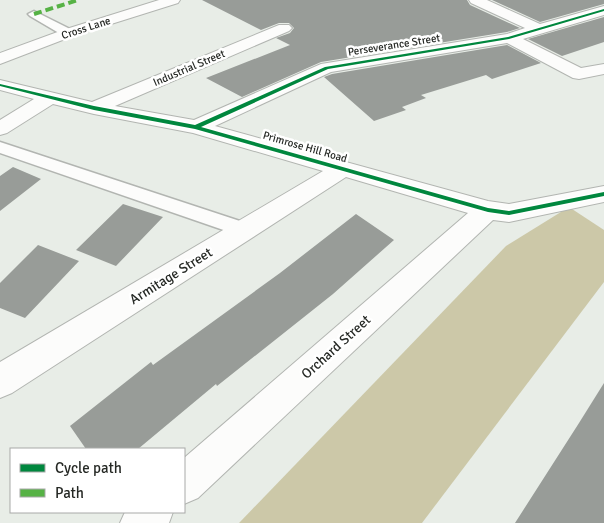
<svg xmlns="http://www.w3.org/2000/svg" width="604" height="523" font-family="Signika,sans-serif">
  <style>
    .forest { fill: #ccc8a8 }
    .building { fill: #989c98 }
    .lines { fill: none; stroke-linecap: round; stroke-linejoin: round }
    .service-casing { stroke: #b2b5b1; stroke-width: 3 }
    .minor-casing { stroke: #b2b5b1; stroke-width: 2 }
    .service { fill: #fcfcfb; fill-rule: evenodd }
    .minor { fill: #fcfcfb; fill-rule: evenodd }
    .quiet { stroke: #56b245; stroke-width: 4; stroke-dasharray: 8 4; stroke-linecap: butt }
    .cycleway-casing { stroke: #fff; stroke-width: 3 }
    .cycleway { fill: #00873e; fill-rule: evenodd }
    .labels { text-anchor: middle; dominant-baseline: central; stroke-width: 5; stroke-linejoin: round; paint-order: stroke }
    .far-street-label { font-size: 11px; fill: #262925; stroke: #fff }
    .street-label { font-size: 14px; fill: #262925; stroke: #fff }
  </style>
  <rect width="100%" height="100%" fill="#e8ede7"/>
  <!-- forest -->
  <path class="forest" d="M569,207L604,230V282L422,523H239L506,246Z"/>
  <!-- building -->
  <path class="building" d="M202,0H467L470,5L520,28L507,32L321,62L242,97L206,78L290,45L276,38L290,33L294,28L289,23H279L261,30Z
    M492,0H604V4L540,22Z
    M604,17V42L562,56L528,39Z
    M507,45L541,63L492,79L486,75L421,95L426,98L402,107L406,110L374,121L324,77L332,74Z
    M13,167L41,179L0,211V176Z
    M123,204L163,217L116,266L76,250Z
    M356,214L394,240L333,294L217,386L216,384L138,449H86L70,426L151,362L153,365L280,273Z
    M38,245L79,261L25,318L0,308V283Z
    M604,383V523H515L579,423Z"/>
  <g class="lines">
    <defs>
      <path id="service" d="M34,11L72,30L74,33L68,37L64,36L30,16L28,14Z
        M0,142L252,225L255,230L252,235L245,237L238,235L0,153Z"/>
      <path id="minor" d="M159,0H180L178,3L73,36L0,64V53L63,30Z
        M469,0H487L540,24L604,6V15L523,39L581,68L604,64V74L579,79L573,78L507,43L331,72L215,126L488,201L509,204L604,186V202L509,222L493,220L198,498L184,504V458L468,213L346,177L12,393L0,398V362L323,171L193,133L94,114L53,104L7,133L0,135V120L34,99L0,90V80L92,102L279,25H289L292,28L289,31L115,106L194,120L321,64L507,34L525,28L471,3Z
        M125,512H173L169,523H120Z"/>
    </defs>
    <!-- service casing -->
    <use href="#service" class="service-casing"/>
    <!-- minor casing -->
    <use href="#minor" class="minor-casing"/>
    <!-- service -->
    <use href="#service" class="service"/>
    <!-- minor -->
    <use href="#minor" class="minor"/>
    <!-- quiet -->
    <path class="quiet" d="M34,14L78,0"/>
    <defs>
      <path id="cycleway" d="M604,9V11L509,39L328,69L201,127L488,208L509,211L604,192V196L509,215L488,212L195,129L94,110L0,86V84L94,106L195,125L325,67L508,37Z"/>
    </defs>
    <!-- cycleway casing -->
    <use href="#cycleway" class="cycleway-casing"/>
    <!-- cycleway -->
    <use href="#cycleway" class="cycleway"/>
  </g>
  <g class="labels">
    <!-- far-street labels -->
    <g class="far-street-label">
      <text transform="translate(86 28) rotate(-18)">Cross Lane</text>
      <text transform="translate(394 45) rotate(-9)">Perseverance Street</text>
      <text transform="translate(189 68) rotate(-23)">Industrial Street</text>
      <text transform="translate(305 147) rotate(16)">Primrose Hill Road</text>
    </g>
    <!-- street labels -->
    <g class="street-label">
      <text transform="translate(171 276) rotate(-32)">Armitage Street</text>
      <text transform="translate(336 347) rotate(-42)">Orchard Street</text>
    </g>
  </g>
  <!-- legend -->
  <rect x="10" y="448" width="175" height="65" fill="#ffffff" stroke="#a8a9a8"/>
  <rect x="20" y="464" width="25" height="8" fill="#00873e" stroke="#a8a9a8"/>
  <text x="55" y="473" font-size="15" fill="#262925">Cycle path</text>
  <rect x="20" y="489" width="25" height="8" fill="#56b245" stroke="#a8a9a8"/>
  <text x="55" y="498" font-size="15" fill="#262925">Path</text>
</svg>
